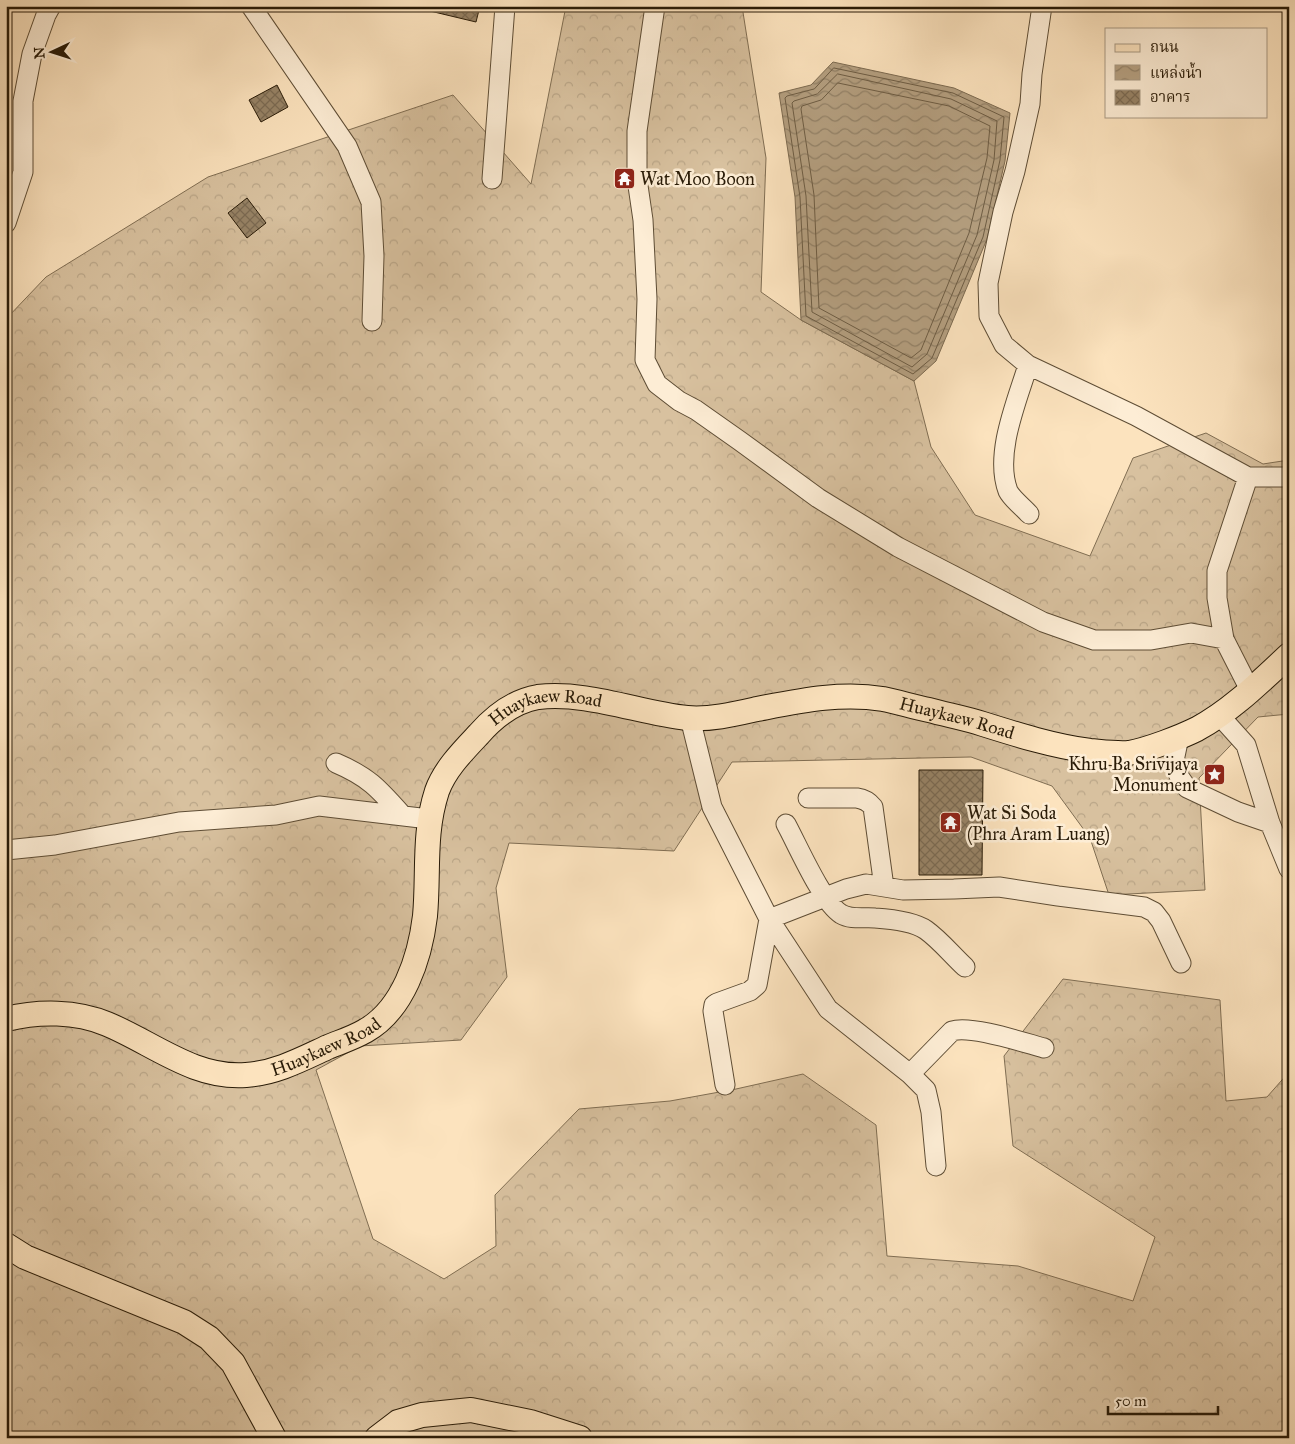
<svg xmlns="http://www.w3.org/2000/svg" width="1295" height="1444" font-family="'IM FELL Great Primer','Noto Serif Thai',serif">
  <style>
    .forest { fill: url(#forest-crowns); stroke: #806e53 }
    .water { fill: url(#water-waves); stroke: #7c6a50 }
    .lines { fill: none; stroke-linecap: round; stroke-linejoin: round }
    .shore { stroke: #6e5d44; stroke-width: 1 }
    .building { fill: url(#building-cross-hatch); stroke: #291b07 }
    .minor-casing { stroke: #5e4d35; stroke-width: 21 }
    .major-casing { stroke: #291b07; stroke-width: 26 }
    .minor { stroke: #fdedd5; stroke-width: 19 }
    .major { stroke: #fce3be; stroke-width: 24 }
    .labels { text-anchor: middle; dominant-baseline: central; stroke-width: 5; stroke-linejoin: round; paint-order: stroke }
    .poi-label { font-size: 18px; fill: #291b07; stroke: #fdedd5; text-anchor: start }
    .street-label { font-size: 18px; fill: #291b07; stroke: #fdedd5 }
  </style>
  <defs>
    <pattern id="forest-crowns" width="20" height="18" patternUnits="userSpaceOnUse" patternTransform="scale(1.25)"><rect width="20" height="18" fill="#d8c19f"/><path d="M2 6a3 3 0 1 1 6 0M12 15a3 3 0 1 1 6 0" fill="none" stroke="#b9a587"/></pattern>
    <pattern id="water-waves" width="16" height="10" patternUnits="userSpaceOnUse" patternTransform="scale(1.25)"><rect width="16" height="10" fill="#b49f80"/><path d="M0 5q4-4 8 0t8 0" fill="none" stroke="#928167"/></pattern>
    <pattern id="building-cross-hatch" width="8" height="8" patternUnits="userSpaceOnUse" patternTransform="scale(1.25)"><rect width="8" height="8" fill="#978366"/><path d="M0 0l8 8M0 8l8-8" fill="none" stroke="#7b6a52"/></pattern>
  </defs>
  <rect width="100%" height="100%" fill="#fce3be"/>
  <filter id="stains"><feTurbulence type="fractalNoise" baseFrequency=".004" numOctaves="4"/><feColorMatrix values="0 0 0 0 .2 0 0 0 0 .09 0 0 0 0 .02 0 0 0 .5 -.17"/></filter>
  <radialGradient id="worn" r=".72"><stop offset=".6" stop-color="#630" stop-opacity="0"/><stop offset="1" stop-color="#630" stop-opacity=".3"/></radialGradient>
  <!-- forest -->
  <path class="forest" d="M566,6H742L766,158L761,292L801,320L914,381L931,447L975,515L1090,556L1133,458L1206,433L1263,464L1289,460V714L1258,717L1199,778L1205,890L1109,895L1090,838L1052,786L971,757L732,762L674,851L509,843L496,888L507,977L461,1040L360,1046L316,1070L373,1239L444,1279L496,1246L495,1195L579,1109L670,1101L736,1089L803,1074L876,1125L887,1256L1018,1266L1133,1301L1155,1237L1013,1146L1004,1056L1063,979L1220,1000L1226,1101L1267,1097L1289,1072V1438H6V319L46,277L208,177L453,95L531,184Z"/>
  <!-- water -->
  <path class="water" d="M833,62L954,88L1010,113L1005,161L987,239L936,361L914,381L801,320L795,197L779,93L811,85Z"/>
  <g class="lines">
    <!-- shore -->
    <path class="shore" d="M834,68L953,93L1004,117L1000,160L983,237L932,358L913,374L806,316L800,197L785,98L787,96L814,89Z
      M838,74L951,99L997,121L994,160L977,235L927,354L912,367L812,312L806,196L792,103L794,101L817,94Z
      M838,83L949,106L990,126L987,158L969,233L921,350L911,358L819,308L814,195L801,109L802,106L821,100Z"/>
  </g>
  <!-- building -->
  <path class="building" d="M430,6H480L476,22L430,11Z
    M277,85L288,107L261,122L249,100Z
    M247,198L266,223L247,238L228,213Z
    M919,770H983L982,875H919Z"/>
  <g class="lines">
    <defs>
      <path id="minor" d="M251,6L347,146L371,202L374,256L372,321
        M655,6L637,131V179L643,220L647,299L645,360L657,384L679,401L696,410L740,441L818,498L898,547L1043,622L1094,640H1151L1191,633L1224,639
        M1042,6L1032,74L1030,104L1015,171L1003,212L988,283L989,316L1004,345L1028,365L1136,416L1248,477H1289
        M492,179L505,6
        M6,223L23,172V101L32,54L46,15L51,6
        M1028,365C1017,401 994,454 1008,491C1012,499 1023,507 1029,514
        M1248,477L1217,571V598L1224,639L1250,690
        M1219,715L1246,745L1270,823L1289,869
        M690,718L712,807L769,919L828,1009L910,1074L926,1090L931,1112L936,1166
        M1179,737L1175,756V766L1180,778L1187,788L1238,812L1270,823
        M336,763C369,777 379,789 403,816
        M808,798H857C864,799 869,802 873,807L884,887
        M786,824C798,846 822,902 841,914C851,920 864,917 875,918C890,919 913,921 926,930C940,940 952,955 965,967
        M6,850L55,845L179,822L276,815L319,806L429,819
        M910,1074L952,1031C971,1025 1022,1042 1044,1048
        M725,1085L713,1011L714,1005L717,1003L750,991L757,985L769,919L846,889L866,884L903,890L954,889L999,887L1058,896L1144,907L1154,912L1161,921L1181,963"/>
      <g id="major">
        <path id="s1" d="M6,1019C39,1011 76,1011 107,1024C153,1043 194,1079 246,1075C276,1073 302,1059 328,1047C340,1042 353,1038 365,1031C403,1010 420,958 425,916C429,873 423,834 437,791C445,769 463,751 479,734C494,717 515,701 538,697C586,691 640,713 687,718C710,720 735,714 757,709C799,701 840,692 883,699C898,702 914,707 929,710C947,715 965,718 983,724C1018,735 1053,746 1090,751C1102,752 1117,754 1129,753C1147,750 1181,737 1197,729C1231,711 1261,681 1289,655"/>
        <path d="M6,1245L25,1257L184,1322L209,1338L233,1363L274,1438"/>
        <path d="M377,1438L398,1422L422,1415L471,1410L530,1422L580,1438"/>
      </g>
    </defs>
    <!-- minor casing -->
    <use href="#minor" class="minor-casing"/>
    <!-- major casing -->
    <use href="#major" class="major-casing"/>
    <!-- minor -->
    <use href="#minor" class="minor"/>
    <!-- major -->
    <use href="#major" class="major"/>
  </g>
  <!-- icons -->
  <defs>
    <symbol id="temple-square" viewBox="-11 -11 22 22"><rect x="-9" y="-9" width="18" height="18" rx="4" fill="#8f2418" stroke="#fdedd5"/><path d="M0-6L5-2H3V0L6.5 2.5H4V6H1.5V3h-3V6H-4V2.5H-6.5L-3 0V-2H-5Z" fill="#fff"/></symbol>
    <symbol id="sight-square" viewBox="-11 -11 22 22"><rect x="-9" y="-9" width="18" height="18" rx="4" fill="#8f2418" stroke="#fdedd5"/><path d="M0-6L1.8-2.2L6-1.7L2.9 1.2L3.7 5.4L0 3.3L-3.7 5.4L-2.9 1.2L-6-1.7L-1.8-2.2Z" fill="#fff"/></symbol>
  </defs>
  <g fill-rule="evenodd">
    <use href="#temple-square" x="612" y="166" width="25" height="25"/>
    <use href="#sight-square" x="1202" y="762" width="25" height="25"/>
    <use href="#temple-square" x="938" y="810" width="25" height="25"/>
  </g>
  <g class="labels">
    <!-- poi labels -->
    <g class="poi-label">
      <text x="640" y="179">Wat Moo Boon</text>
      <text x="1198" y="764" text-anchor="end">Khru Ba Srivijaya<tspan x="1198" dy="21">Monument</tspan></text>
      <text x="967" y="813">Wat Si Soda<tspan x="967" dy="21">(Phra Aram Luang)</tspan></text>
    </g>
    <!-- street labels -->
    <g class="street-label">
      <text stroke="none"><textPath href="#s1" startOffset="788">Huaykaew Road</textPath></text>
      <text stroke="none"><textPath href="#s1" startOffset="1208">Huaykaew Road</textPath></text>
      <text stroke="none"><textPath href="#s1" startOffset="338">Huaykaew Road</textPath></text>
    </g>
  </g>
  <!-- margin -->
  <rect width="1295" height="1444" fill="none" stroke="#fce3be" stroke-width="25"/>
  <rect x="8" y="8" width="1280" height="1429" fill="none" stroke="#291b07" stroke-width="2.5"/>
  <rect x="12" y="12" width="1270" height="1419" fill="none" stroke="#291b07"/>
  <!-- legend -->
  <rect x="1105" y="28" width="162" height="90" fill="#fdedd5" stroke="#a89983"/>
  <rect x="1115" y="44" width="25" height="8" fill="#fce3be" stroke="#a89983"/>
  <text x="1150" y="52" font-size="15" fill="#291b07">ถนน</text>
  <rect x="1115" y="65" width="25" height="15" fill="url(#water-waves)" stroke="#a89983"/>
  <text x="1150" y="78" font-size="15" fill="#291b07">แหล่งน้ำ</text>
  <rect x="1115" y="90" width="25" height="15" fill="url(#building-cross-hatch)" stroke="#a89983"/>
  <text x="1150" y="102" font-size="15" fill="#291b07">อาคาร</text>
  <!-- north arrow -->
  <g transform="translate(52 52) rotate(266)" stroke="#fdedd5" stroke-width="4" paint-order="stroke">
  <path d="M0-4L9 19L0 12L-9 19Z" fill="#291b07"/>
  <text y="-8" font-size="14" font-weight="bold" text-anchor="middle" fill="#291b07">N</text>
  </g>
  <!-- scale -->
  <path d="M1108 1406v8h110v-8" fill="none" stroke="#291b07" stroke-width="2.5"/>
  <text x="1115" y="1406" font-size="15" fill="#291b07" stroke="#fdedd5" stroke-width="4" paint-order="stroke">50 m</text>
  <rect width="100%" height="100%" filter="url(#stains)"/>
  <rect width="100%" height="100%" fill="url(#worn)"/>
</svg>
